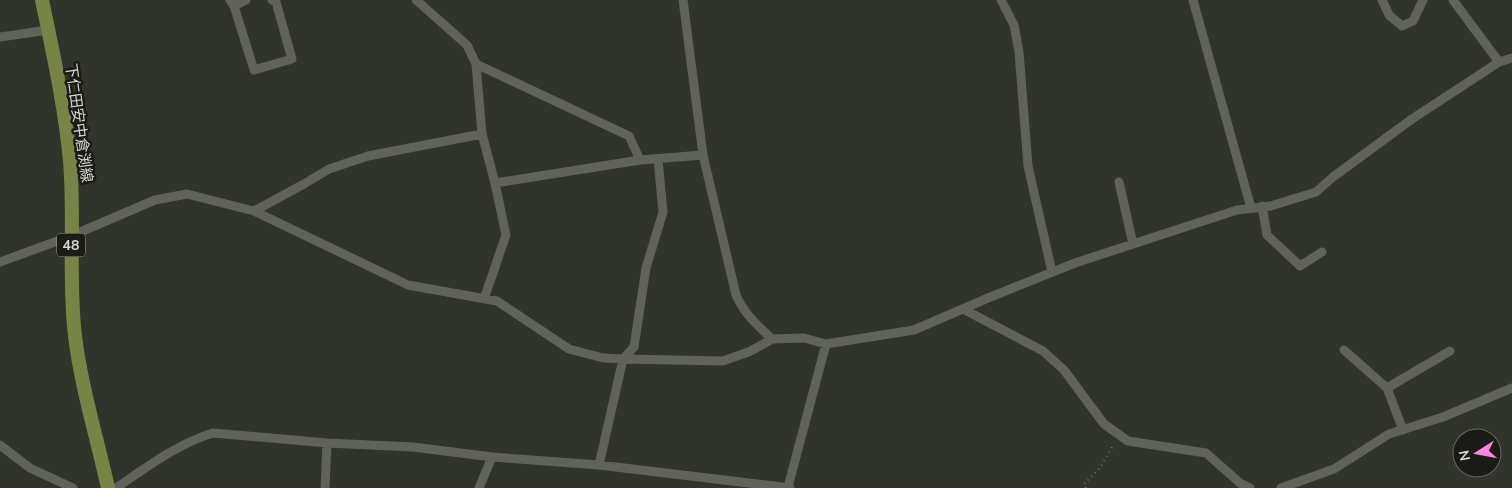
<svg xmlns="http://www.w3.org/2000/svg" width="1512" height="488" font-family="'Nunito Sans','Noto Sans JP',sans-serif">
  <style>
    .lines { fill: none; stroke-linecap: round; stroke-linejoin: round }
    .path { stroke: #6f726a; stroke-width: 2; stroke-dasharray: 1 4; stroke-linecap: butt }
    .street { stroke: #606359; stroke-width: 9 }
    .primary { stroke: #778445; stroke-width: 14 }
    .labels { text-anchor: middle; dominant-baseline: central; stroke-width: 5; stroke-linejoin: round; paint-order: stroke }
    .shield { fill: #1a1b17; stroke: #9d9f9a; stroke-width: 1 }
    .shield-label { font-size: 14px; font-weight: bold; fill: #d5d7d2 }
    .street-label { font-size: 15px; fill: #d5d7d2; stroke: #1a1b17 }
  </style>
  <rect width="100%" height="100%" fill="#31342b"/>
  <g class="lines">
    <!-- path -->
    <path class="path" d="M1086,488L1084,484L1100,468L1114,444"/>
    <!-- street -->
    <path class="street" d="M230,0L234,6L246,0
      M416,0L467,45L476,64L482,134L495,183L640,160L703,155
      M683,0L703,155L736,295C745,315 756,324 772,339L804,338L826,344L914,330L988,298L1075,263L1237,210L1271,206L1316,192L1333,177L1412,119L1499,62L1512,58
      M1001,0L1014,25L1019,52L1028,166L1052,272
      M1193,0L1251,208
      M1382,0L1389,15L1402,26L1413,21L1423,0
      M1453,0L1499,62
      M234,6L254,70L292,59L276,2L272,0
      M0,37L48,30
      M476,64L629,136L640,160
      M1119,182L1133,244
      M1262,206L1267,235L1300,266L1322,252
      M254,211L304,184L329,169L368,156L482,134
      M0,262L71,236L155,200L187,194L254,211L408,285L497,301L569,349L603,358L623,359L723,361L751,351L772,339
      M484,299L506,235L495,183
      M963,309L1043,351L1064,370L1104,424L1128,441L1206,453L1240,483L1250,488
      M1344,350L1387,388L1403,430
      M1387,388L1450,351
      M0,445L30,468L73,488
      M599,465L623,359L634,347L646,268L663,212L658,159
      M788,487L826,344
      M116,488C147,467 177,444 213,433L327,443L413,447L492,457L599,465L790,488
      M325,488L327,443
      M479,488L492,457
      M1281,488L1334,469L1389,434L1443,417L1512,388"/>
    <!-- primary -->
    <path class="primary" d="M42,0C53,53 65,107 70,161C75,219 68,277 75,336C81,386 97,438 108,488"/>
  </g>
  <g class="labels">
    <!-- shield labels -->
    <rect class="shield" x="57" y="233.5" width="28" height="23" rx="4"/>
    <g class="shield-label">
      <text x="71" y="245">48</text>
    </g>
    <!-- street labels -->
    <g class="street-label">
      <text transform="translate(79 123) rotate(82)">下仁田安中倉渕線</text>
    </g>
  </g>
  <!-- north arrow -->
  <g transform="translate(1477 453) rotate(259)"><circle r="24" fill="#1a1b17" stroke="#656662"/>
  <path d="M0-4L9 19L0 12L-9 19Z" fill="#fe86e0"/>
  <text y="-8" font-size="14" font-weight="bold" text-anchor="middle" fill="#d5d7d2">N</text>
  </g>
</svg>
